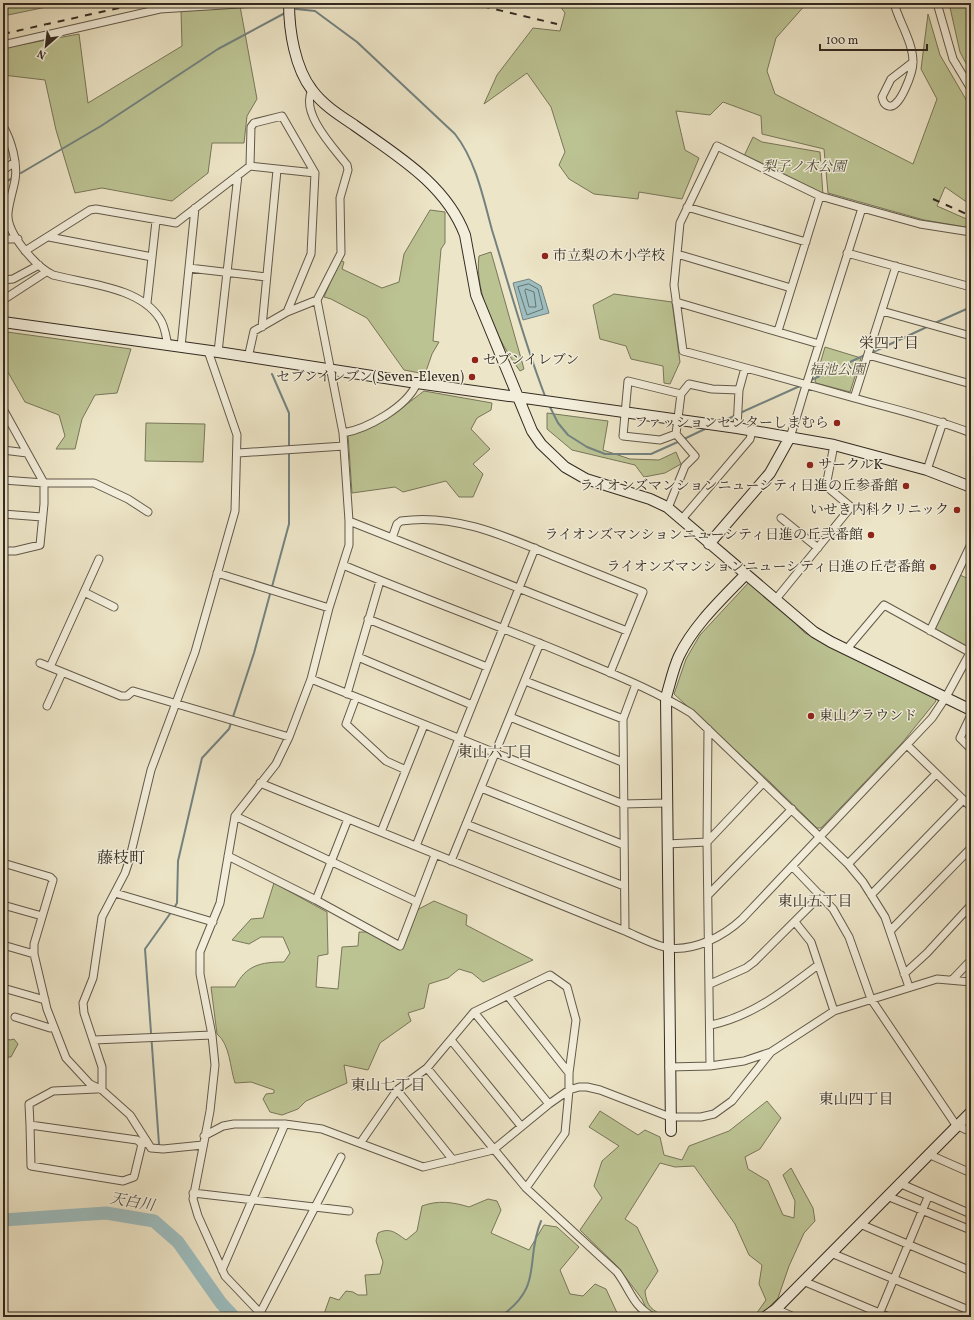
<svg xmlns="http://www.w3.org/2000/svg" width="974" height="1320" font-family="Vollkorn,'Noto Serif JP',serif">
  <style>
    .green { fill: #bcc393; stroke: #78765a }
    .water { fill: #9dbdbf; stroke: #738280 }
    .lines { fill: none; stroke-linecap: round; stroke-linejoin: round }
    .shore { stroke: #687470; stroke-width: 1 }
    .stream { stroke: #738280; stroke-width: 2 }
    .river { stroke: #9dbdbf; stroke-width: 13 }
    .street-casing { stroke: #62594a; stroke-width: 9 }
    .secondary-casing { stroke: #332a21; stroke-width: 12 }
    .street { stroke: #f3eedb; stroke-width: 7 }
    .secondary { stroke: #f3eedb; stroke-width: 10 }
    .rail { stroke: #332a21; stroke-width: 2; stroke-dasharray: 7 7; stroke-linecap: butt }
    .poi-dot { fill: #8f2418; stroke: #f3eedb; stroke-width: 1.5 }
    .labels { text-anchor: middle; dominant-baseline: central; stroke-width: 3; stroke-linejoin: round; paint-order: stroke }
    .park-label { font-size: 14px; font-style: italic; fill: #55503e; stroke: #f3eedb }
    .poi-label { font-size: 14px; fill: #332a21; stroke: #f3eedb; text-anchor: end }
    .neighbourhood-label { font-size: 15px; fill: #332a21; stroke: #f3eedb }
    .water-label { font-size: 15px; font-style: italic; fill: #4e4f48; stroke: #f3eedb }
    .quarter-label { font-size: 16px; fill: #332a21; stroke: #f3eedb }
  </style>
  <rect width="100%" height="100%" fill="#ede5c7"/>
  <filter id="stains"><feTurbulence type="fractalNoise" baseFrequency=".005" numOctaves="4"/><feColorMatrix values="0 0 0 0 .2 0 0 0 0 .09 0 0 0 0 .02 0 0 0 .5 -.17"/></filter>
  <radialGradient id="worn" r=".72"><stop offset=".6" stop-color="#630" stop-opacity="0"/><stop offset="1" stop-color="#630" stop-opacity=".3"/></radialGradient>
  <!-- green -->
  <path class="green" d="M3,3H66L3,16Z
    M558,3H807L776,38L767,71L775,94L913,164L937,99L921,69L928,14L940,55L971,108V199L968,203L945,187L937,206L971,221V228L924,220L828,193L824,149L762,134L761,116L723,102L710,115L676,111L685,150L699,158L682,199L639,192L638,199L594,194L569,179L559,165L565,152L551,107L527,73L484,104L497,75L533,28L560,31L565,13Z
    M949,3H971V73L960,52Z
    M240,6L257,99L247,116L244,143H212L208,173L172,201L102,188L75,193L56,130L45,80L3,75V48L79,34L88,103L182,46L181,10Z
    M753,137L762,142L820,152L823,195L744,156Z
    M430,210L445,212V243L441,249L433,341L439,342L432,354L425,374L404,370L367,318L331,299L324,297L340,260L344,262L342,269L382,288L399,282L404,254Z
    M491,252L524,369L520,371C498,341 474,293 479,256Z
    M614,294L672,302L680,362L670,384L664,383L663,366L631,359L626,346L600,339L593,305Z
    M7,332L131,349L117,393L95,395L82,419L75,449H56L65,436L59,415L25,402L5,367Z
    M825,347L861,358L850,392L816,383L815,381Z
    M424,391L492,403L491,410L477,418L471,429L490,449L473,464L483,474L473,497H459L446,481L403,492L395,487L352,493L348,435C377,430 400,409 424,391Z
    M547,413L608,421L603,450L630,459L659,460L676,452L681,464L665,473L644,477L635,465L572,450L547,429Z
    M146,423L205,424L203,462L145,461Z
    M960,575L971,580V637L967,646H964L938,632L935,627Z
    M751,580L805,633L935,698L936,701L902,743L821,828H817L770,782L674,694L686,659L700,635Z
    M274,883L327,912L328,954L318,956L316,987L338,989L342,947L358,946L359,932H368L401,949L417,910L434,901L467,915L466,925L533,960L483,982L472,973L459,969L448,978L429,984L424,1008L408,1013L411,1021L380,1043L368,1070L344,1065L347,1083L306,1101L298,1109L282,1115L270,1112L263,1099L266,1094L274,1093V1090L251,1082L235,1083C230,1068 230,1044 217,1034L211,987H235C246,965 261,962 284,962L290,953L283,937H261L249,944L232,940L251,919L263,918Z
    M3,1038L10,1040L14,1039L18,1044L11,1057H3Z
    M767,1101L781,1118L760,1149L745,1157L748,1169L768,1181L783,1215L794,1218L795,1201L783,1175L791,1168L813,1208L815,1221L804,1233L789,1266L778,1298L759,1317H754L766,1300L759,1284L762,1265L749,1255L735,1224L694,1166L675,1167L660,1163L625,1219L637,1227L658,1271L645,1291C647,1308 652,1309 665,1317H659L647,1310L642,1299L617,1266L580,1230L602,1198L594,1186L602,1161L619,1146L589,1127L600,1111L638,1135L645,1130L660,1137L664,1155L682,1160L689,1146L729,1131Z
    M488,1199L497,1201L501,1210L491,1233L529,1250L544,1225L557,1227L579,1247L560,1270L570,1294L583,1296L595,1284L606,1289L619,1317H323L330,1297L339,1300L346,1291L353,1292L358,1295H367L365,1275L380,1274L383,1262L376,1241L378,1233C390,1227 396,1233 406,1240L417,1231L422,1206C438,1200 453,1202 469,1207Z"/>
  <!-- water -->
  <path class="water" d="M3,136L8,158L3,161Z
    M529,279L541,286L549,313L523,320L513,283Z"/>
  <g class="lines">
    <!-- shore -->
    <path class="shore" d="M529,284L538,289L543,309L527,315L518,287Z
      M526,289L534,292L536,307H529L525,291Z"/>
    <!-- stream -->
    <path class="stream" d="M296,9L315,11L357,42L455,134C476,161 483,197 492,230C509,285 524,342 545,396
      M21,173L101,126L218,49L285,13
      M3,183L13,178
      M935,323L971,307
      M871,353L929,326
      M272,374L289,413V447
      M809,381L865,355
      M550,407L558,423L568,435L587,447L605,454H651L680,441
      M740,413L800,386
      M722,422L736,415
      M684,439L707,428
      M174,908L177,903L178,861L202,758L229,729L254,653L289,524V451
      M159,1144L145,949L172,911
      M500,1317C545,1285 524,1262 541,1221"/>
    <!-- river -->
    <path class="river" d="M3,1220L106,1213L154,1221L178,1242L221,1303L234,1317"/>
    <defs>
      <path id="street" d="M894,3C899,22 913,42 913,62C913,72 900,109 889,106C884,105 883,101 882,97L891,79L913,62
        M937,3L953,59L971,89
        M3,45L160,9L255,3
        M3,126C11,140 18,163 15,180C13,191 9,202 8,213C6,233 36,267 53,275C87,284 140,287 160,319C165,326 166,337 168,346
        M250,166L251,127L254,123L282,116L315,173L311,254L287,312
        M3,170L15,162
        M687,207L806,242
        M862,208L920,224L971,232
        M49,237L152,257
        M3,239H18
        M25,251L90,210L96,209L176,223L250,166L315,173
        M847,253L971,287
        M677,254L791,288
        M189,268L266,277
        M3,280L13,279L39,265
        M3,300L46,272
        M676,302L819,344
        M147,303L156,221
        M882,311L971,336
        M262,327L277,170
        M778,331L820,196
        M181,347L195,208
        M218,352L238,175
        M868,355L971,384
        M248,358L254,331L287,312L317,300
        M681,394L628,381L623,436L660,440L676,434L681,394L689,384L712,389L739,390
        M854,398L896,266
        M3,409L44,483V504L40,545L15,551H3
        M737,428L739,390L745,368
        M343,433C367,429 407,407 417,383
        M790,437C797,417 802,397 809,376C827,320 844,264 862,208L820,196L717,146L680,223L674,285L683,351C740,366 797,382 854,398C893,409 933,418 971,433
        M3,450L27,453
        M238,453L344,446
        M927,470L943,422
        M3,480L44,483H94L128,499L148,512
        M668,508L685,466L695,456L676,434
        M3,514L42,517
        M781,518L818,548
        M682,519L750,439L752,431
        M349,521L627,631
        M392,538L397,524L401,521C454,513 505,536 553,556C583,568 613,580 643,592L610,673
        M343,565C419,597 497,625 573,657C613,674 654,690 691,713L848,864L863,882L885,917L909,987
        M217,573L329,608
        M84,592L114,607
        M776,599L851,507L826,486L834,445
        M368,619L487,667
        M930,631L971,544
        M846,650L884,605L971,653
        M358,657L472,705
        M40,663L121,696H127L133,691L289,737
        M50,667L99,559
        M311,679L623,804L666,803
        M525,681L623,719
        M347,694L380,581
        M356,697L346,724L386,761L406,770
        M47,706L62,673
        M971,715L960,738L971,749
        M510,717L622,762
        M708,729L707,842L710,1066
        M907,745L971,807
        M260,783L625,931C637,936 656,946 669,948C695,951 724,936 742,919L932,718L946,697L971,651
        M481,788L624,845
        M235,816L417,902
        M466,824L624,886
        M381,832L424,725
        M667,844L707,842L763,783
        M416,846L535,548
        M228,856L316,900L400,946L435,855
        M451,861L540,643
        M3,863L50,877L53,880L34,944V954L47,1009L66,1058L90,1084L102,1090L130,1115L151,1148L163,1149L203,1145
        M848,864L936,774
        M792,866L833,909L849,937L871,999L956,1125L971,1132
        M115,893L213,922
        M709,894L792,809
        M871,895L963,800
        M316,900L348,819
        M3,905L42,916
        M795,922L811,942L834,1011
        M625,931L623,719L636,684
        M890,931L971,848
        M3,945L34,954
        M904,974L927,953L971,905
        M952,980L971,960
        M710,984L746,968L754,962L821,895
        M3,988L45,1000
        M508,996L569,1073
        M474,1012L549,1104
        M15,1017L50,1028L54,1027
        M711,1025C753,1016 785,990 818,965
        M94,1040L212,1035
        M451,1040L521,1126
        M669,1067L710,1066L744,1061L771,1052L834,1011L937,979L971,982
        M427,1068L526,1188L617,1272C631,1291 632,1305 653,1317
        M97,1089L53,1091L29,1104L30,1125L137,1140L142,1144L147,1143
        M102,1090V1067L84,1013L83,1003L93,978L102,917L125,873L129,861L151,770L195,652L235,511L237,435L208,351
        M397,1090L453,1160
        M30,1125L31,1166L123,1181L134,1177L142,1144
        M204,1136L223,1126L234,1124H285L322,1129L423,1167L493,1150L549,1104L569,1090L579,1087H587L600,1090L670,1117H701L714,1114L732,1101L771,1052
        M361,1142L397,1090L427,1068L474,1012L550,975L567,987L576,1020L569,1073V1090L565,1133L526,1188
        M928,1154L971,1173
        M899,1183L971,1214
        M193,1193L349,1211
        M887,1196L971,1230
        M860,1224L971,1271
        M831,1253L971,1311
        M222,1270L285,1124
        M803,1281L889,1317
        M776,1309L794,1317
        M260,1313L341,1157
        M264,1317L225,1276L198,1216L193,1199L210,1111L215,1065L212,1035L200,974V952L220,903L235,816L276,764L289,737L311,679L329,608L349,545V521L343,433L317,300L341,253L340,198L348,170L347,165C333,147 300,113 312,90
        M878,1317L928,1197"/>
      <path id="secondary" d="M289,3C289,31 295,68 312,90C323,105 339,115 354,125C396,155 446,184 465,235L476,295L532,431L541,444L565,467L586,479L650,499L667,507L814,632L831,642L971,710
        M3,322L218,352L417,383L737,428L834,445L927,470L971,487
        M709,544L770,473L790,437
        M671,1131L666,697C670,684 673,669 679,656C694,625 721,600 745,575
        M765,1317L776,1309L971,1112"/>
    </defs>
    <!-- street casing -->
    <use href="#street" class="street-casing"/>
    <!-- secondary casing -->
    <use href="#secondary" class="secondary-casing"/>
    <!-- street -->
    <use href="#street" class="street"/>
    <!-- secondary -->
    <use href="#secondary" class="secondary"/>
    <!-- rail -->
    <path class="rail" d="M469,3L557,24
      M3,34L141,3
      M933,199L971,216"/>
  </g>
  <!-- markers -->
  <g class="poi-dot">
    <circle cx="545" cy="256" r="4"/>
    <circle cx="475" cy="360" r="4"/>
    <circle cx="472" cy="377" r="4"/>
    <circle cx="837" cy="423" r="4"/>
    <circle cx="810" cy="465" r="4"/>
    <circle cx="906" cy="486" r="4"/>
    <circle cx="957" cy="510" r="4"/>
    <circle cx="871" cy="535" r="4"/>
    <circle cx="933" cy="567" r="4"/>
    <circle cx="811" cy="716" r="4"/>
  </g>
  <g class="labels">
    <!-- park labels -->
    <g class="park-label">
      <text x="804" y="167">梨子ノ木公園</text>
      <text x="837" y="370">福池公園</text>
    </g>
    <!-- poi labels -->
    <g class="poi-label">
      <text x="553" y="256" text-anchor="start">市立梨の木小学校</text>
      <text x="483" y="360" text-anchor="start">セブンイレブン</text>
      <text x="464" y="377">セブンイレブン(Seven-Eleven)</text>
      <text x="829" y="423">ファッションセンターしまむら</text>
      <text x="818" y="465" text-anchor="start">サークルK</text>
      <text x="898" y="486">ライオンズマンションニューシティ日進の丘参番館</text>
      <text x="949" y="510">いせき内科クリニック</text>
      <text x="863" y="535">ライオンズマンションニューシティ日進の丘弐番館</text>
      <text x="925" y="567">ライオンズマンションニューシティ日進の丘壱番館</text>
      <text x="819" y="716" text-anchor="start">東山グラウンド</text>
    </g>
    <!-- neighbourhood labels -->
    <g class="neighbourhood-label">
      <text x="889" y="344">栄四丁目</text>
      <text x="495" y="753">東山六丁目</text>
      <text x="815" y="902">東山五丁目</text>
      <text x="388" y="1086">東山七丁目</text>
      <text x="856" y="1100">東山四丁目</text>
    </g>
    <!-- water labels -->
    <g class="water-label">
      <text transform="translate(132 1203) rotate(10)">天白川</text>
    </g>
    <!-- quarter labels -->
    <g class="quarter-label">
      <text x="121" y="859">藤枝町</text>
    </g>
  </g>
  <!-- margin -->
  <rect width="974" height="1320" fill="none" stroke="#ede5c7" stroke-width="16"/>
  <rect x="4" y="4" width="966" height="1312" fill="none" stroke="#332a21" stroke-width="2"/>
  <rect x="8" y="8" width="958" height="1304" fill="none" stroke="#332a21"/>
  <!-- north arrow -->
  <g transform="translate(46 46) rotate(208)" stroke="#f3eedb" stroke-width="3" paint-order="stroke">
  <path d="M0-3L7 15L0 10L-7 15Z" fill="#332a21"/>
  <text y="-6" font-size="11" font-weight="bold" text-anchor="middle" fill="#332a21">N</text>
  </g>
  <!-- scale -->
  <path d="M820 44v6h107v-6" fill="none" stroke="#332a21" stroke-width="2"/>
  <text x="826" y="44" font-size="12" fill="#332a21" stroke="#f3eedb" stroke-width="3" paint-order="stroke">100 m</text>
  <rect width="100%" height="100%" filter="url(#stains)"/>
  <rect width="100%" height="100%" fill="url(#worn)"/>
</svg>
